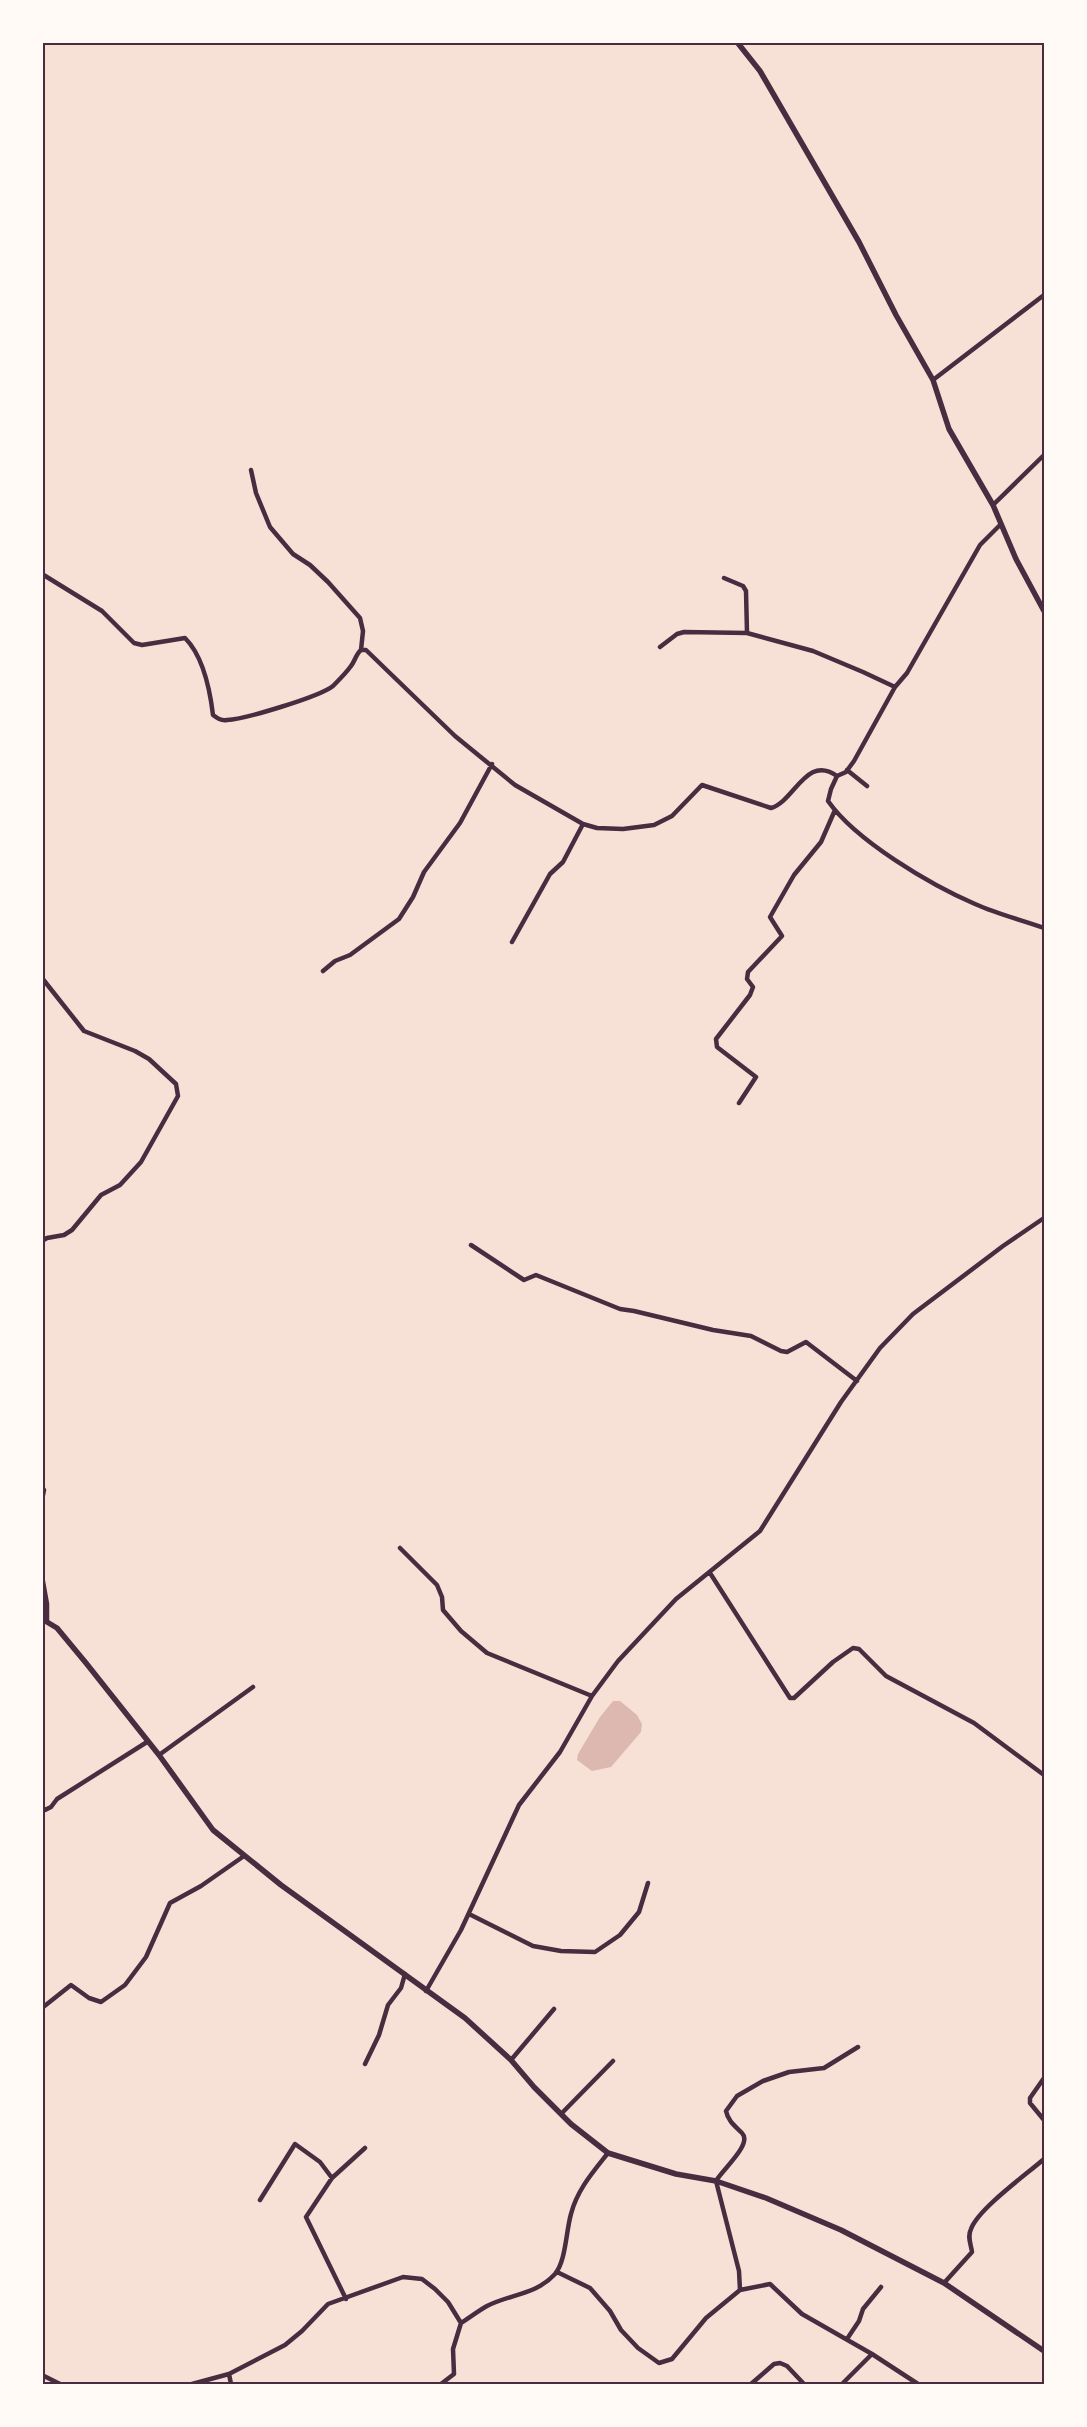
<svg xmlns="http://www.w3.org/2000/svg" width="1087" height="2427" font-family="'Golos Text',sans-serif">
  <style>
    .water { fill: #dcb8b0 }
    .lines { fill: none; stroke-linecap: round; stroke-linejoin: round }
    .minor { stroke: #4a2c40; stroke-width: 4.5 }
    .tertiary { stroke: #4a2c40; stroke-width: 5.5 }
    .neatline { fill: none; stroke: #4a2c40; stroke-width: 2 }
  </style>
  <rect width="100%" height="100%" fill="#f7e1d7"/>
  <!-- water -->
  <path class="water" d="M613,1701H620L637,1715L642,1724L641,1732L611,1767L592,1771L577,1760L578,1754L600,1717Z"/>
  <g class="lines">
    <!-- minor -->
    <path class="minor" d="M933,380L1044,295
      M251,470L256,493L270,527L293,554L310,565L328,582L360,618L363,631L361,650
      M993,505L1044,455
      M42,574L102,611L134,643L142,645L185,638C203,656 210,690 213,715C217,718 221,721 227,720C245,719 319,697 333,686C339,680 346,673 351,666C355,661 356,654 361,650H366L455,736L515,785L583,824L597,828L623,829L654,825L672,816L702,785L771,808C795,801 806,754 837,776L831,789L828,801C856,841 931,885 975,904C997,914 1022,920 1044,928
      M724,578L743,586L746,591L747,633L813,651L863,672L895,687
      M660,647L677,634L684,632L747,633
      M847,770L867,786
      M837,776L846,772L854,761L895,687L907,673L980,545L1001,524
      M512,942L550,874L563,862L583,824
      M323,971L335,961L350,955L399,919L413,897L424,872L460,823L492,764
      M42,978L84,1031L135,1051L149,1059L176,1084L178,1096L141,1162L120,1185L101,1195L72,1230L64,1235L47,1238L42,1241
      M739,1103L756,1077L717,1047L716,1039L750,995L753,987L747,979L748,972L782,936L770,917L794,875L821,842L835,810
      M471,1245L524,1280L536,1275L620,1309L634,1311L713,1330L751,1336L781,1351L787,1352L806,1342L857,1381
      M42,1487L44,1490L42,1500
      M400,1548L437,1585L442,1597L443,1610L461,1631L487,1653L592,1696
      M710,1573L790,1698H794L833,1662L853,1648L859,1649L886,1676L974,1723L1044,1775
      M42,1576L47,1604V1622
      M159,1755L253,1687
      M42,1807L45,1810L51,1807L57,1799L147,1742
      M469,1914L533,1946L561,1951L595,1952L620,1935L639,1912L648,1883
      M426,1991L461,1930L519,1805L560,1752L592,1696L618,1661L676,1599L760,1531L841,1402L880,1348L913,1314L1003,1246L1044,1218
      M42,2008L71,1985L89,1998L101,2002L125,1985L146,1957L170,1903L201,1886L244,1856
      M511,2060L554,2009
      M365,2064L379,2035L388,2005L401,1988L405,1974
      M1044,2078L1030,2098V2103L1044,2120
      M561,2114L613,2061
      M260,2200L295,2144L320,2162L332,2178
      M557,2272L590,2288L610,2311L621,2330L638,2348L659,2363L672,2359L706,2318L740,2290L770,2284L802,2314L872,2354L918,2384
      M944,2283L972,2252C971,2244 967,2237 971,2229C978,2209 1027,2174 1044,2159
      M740,2290L739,2271L716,2181C722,2170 753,2144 742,2133C735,2126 728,2121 726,2111L737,2096L763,2081L789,2072L824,2068L858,2047
      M346,2299L306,2217L332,2178L365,2148
      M847,2339L859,2321L863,2309L881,2287
      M229,2374L231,2384
      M42,2375L60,2384
      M192,2384L229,2374L285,2345L302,2331L328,2304L403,2277L422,2279L435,2289L448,2302L461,2323C469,2318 478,2311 487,2306C510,2294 536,2295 555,2274C566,2261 566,2231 571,2214C577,2190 593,2172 608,2153
      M441,2384L454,2374L453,2349L461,2323
      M751,2384L774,2364L780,2363L787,2366L804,2384
      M842,2384L872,2354"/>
    <!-- tertiary -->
    <path class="tertiary" d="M737,42L760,71L859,242L896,315L933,380L949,429L993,505L1016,559L1044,611
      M42,1619L57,1628L86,1663L159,1755L213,1830L281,1885L465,2018L511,2060L534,2087L571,2124L608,2153L676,2174L716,2181L766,2198L841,2230L944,2283L1044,2351"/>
  </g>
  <!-- border -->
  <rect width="1087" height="2427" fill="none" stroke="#fffaf5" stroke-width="88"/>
  <rect x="44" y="44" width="999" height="2339" class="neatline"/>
</svg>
